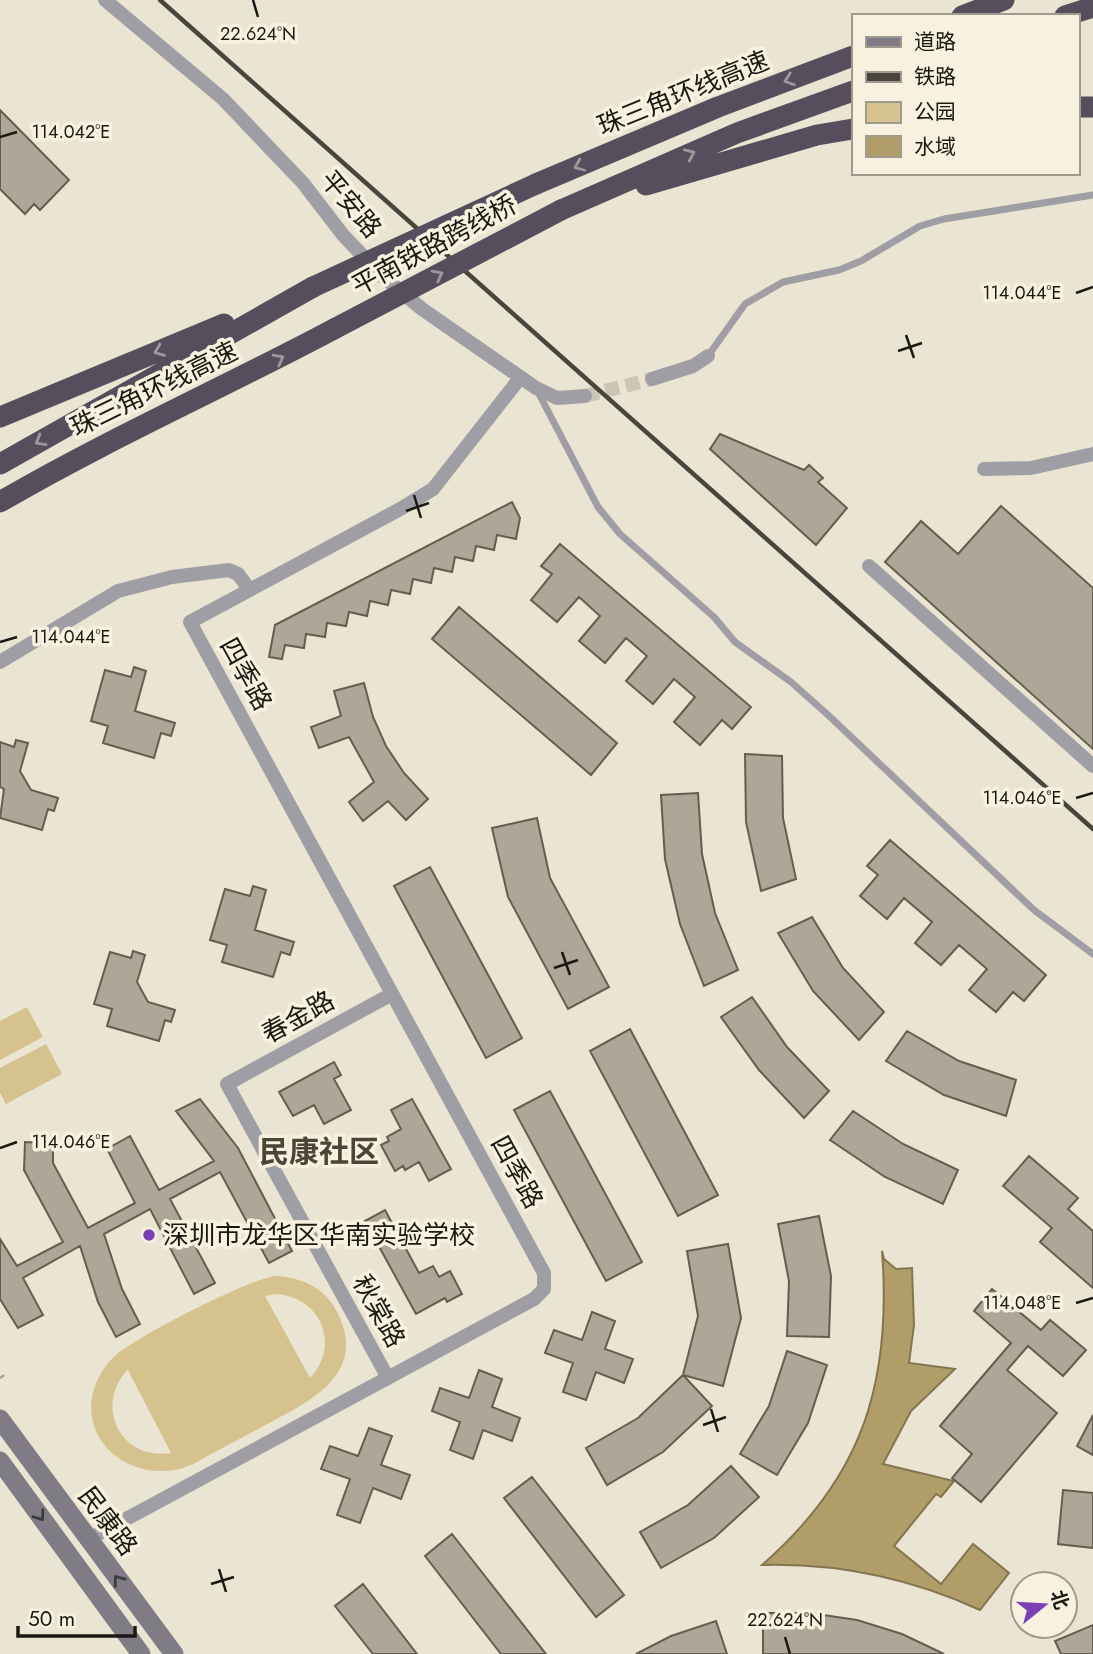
<svg xmlns="http://www.w3.org/2000/svg" width="1093" height="1654" font-family="Jost,'Noto Sans SC',sans-serif">
  <style>
    .green { fill: #d6c28e; fill-rule: evenodd }
    .water { fill: #b19d69; stroke: #84754f; stroke-width: 2 }
    .building { fill: #aea797; stroke: #645e4f; stroke-width: 2 }
    .lines { fill: none; stroke-linecap: round; stroke-linejoin: round }
    .minor-tunnel { stroke: #cbc5b5; stroke-width: 14; stroke-dasharray: 14 7; stroke-linecap: butt }
    .path { stroke: #a7a294; stroke-width: 2.5; stroke-dasharray: 5 3.5; stroke-linecap: butt }
    .service { stroke: #a09ea5; stroke-width: 7 }
    .minor { stroke: #a09ea5; stroke-width: 14 }
    .secondary { stroke: #807c86; stroke-width: 19 }
    .motorway { stroke: #554f5d; stroke-width: 21 }
    .rail { stroke: #48453c; stroke-width: 4.5 }
    .motorway-bridge { stroke: #554f5d; stroke-width: 21 }
    .oneway { stroke: #9e9898 }
    .oneway2 { stroke: #3e3b3b }
    .ticks { fill: none; stroke: #1a1812; stroke-width: 2.5 }
    .poi-dot { fill: #7b40b6; stroke: #f8f1df; stroke-width: 2.5 }
    .labels { text-anchor: middle; dominant-baseline: central; stroke-width: 7; stroke-linejoin: round; paint-order: stroke }
    .street-label { font-size: 26px; fill: #1a1812; stroke: #f8f1df }
    .poi-label { font-size: 26px; fill: #1a1812; stroke: #f8f1df; text-anchor: start }
    .quarter-label { font-size: 30px; font-weight: bold; fill: #4b4537; stroke: #f8f1df }
    .ticks-label { font-size: 18px; text-anchor: middle; fill: #1a1812; stroke: #f8f1df; stroke-width: 7; stroke-linejoin: round; paint-order: stroke }
  </style>
  <rect width="100%" height="100%" fill="#eae4d2"/>
  <!-- green -->
  <path class="green" d="M27,1007L43,1037L0,1060V1021Z
    M46,1044L62,1074L6,1104L0,1093V1068Z
    M275,1276C300,1277 324,1287 336,1310C370,1372 311,1401 267,1424C244,1437 220,1449 197,1462C139,1493 67,1440 99,1377C103,1369 108,1362 115,1356C137,1336 247,1280 275,1276ZM276,1294C321,1297 341,1345 310,1378L265,1296ZM127,1370H128L171,1453C121,1461 94,1407 127,1370Z"/>
  <!-- water -->
  <path class="water" d="M882,1251L884,1259L896,1269L912,1268L914,1325L909,1363L955,1369L911,1411L883,1464L954,1481L941,1497L936,1494L894,1546L941,1584L973,1544L1009,1573L980,1610C910,1578 838,1563 762,1565C863,1477 892,1382 882,1251Z"/>
  <!-- building -->
  <path class="building" d="M0,110L69,180L40,210L34,204L25,214L0,189Z
    M720,434L804,470L809,465L823,478L818,482L847,508L816,545L710,449Z
    M512,502L520,518L516,539L497,535L494,550L476,546L473,561L455,557L452,572L434,568L431,583L413,579L410,594L391,590L388,605L370,601L367,616L349,612L346,626L327,623L325,637L306,634L304,648L285,645L282,659L269,657L275,625Z
    M1001,506L1093,588V749L885,562L921,521L958,554Z
    M560,544L751,707L732,729L722,720L700,745L674,722L695,697L674,679L653,704L626,681L647,656L626,638L605,663L579,641L600,616L579,597L557,622L531,600L552,574L541,566Z
    M459,607L617,743L591,775L432,639Z
    M134,667L146,671L135,711L175,723L171,736L161,733L154,758L103,743L108,726L91,721L105,670L131,677Z
    M364,683L373,717L386,746L404,773L428,799L406,820L388,801L363,821L349,802L374,782L349,737L319,748L311,727L341,716L334,691Z
    M16,740L28,743L20,771L31,790L58,798L54,811L48,809L42,830L0,818L4,789L0,787V742L14,747Z
    M745,754L782,756L783,818L796,879L761,891L746,822Z
    M698,793L702,854L715,913L738,970L704,986L680,924L665,859L661,795Z
    M537,818L550,878L609,987L568,1009L508,897L492,828Z
    M890,840L1046,975L1024,1001L1013,992L996,1012L969,990L987,969L959,945L941,965L915,943L932,922L904,898L887,919L860,896L878,875L867,866Z
    M430,867L522,1038L486,1058L394,886Z
    M253,886L266,890L255,930L294,942L290,955L281,952L273,977L222,962L227,945L210,940L225,889L250,896Z
    M812,917L843,968L884,1012L859,1040L813,991L778,933Z
    M133,951L145,955L137,982L148,1002L175,1010L171,1022L165,1020L159,1041L107,1026L112,1009L94,1004L110,952L131,958Z
    M752,997L787,1047L829,1091L804,1118L759,1070L721,1017Z
    M630,1029L718,1195L678,1216L590,1051Z
    M907,1031L959,1061L1016,1080L1006,1116L944,1095L886,1061Z
    M334,1062L341,1075L334,1079L351,1110L324,1124L314,1105L293,1116L279,1092Z
    M550,1091L642,1262L606,1281L514,1110Z
    M200,1099L238,1148L292,1251L269,1263L220,1172L170,1199L215,1283L194,1294L150,1209L104,1234L122,1289L140,1324L116,1337L98,1302L80,1246L23,1278L43,1315L18,1328L0,1299V1239L17,1266L63,1242L24,1170L25,1142L53,1143V1163L88,1228L135,1203L107,1149L130,1136L159,1190L214,1161L176,1111Z
    M412,1099L451,1169L429,1181L419,1162L405,1170L403,1166L395,1171L381,1145L389,1141L387,1137L401,1129L391,1110Z
    M853,1111L903,1144L958,1170L943,1204L885,1177L830,1140Z
    M1029,1156L1078,1198L1068,1209L1093,1231V1288L1040,1242L1052,1228L1003,1186Z
    M385,1210L419,1273L433,1266L439,1277L450,1271L462,1294L447,1302L445,1298L416,1314L365,1221Z
    M819,1216L831,1276L829,1337L787,1336L789,1281L778,1224Z
    M728,1244L741,1318L723,1386L683,1375L698,1316L687,1251Z
    M992,1289L1041,1330L1050,1320L1086,1350L1063,1376L1028,1346L1007,1370L1057,1413L981,1502L952,1478L972,1454L940,1426L1011,1343L974,1311Z
    M592,1312L615,1321L605,1349L633,1359L624,1383L596,1372L586,1400L563,1392L573,1363L545,1353L554,1330L582,1340Z
    M787,1351L827,1365L808,1423L777,1475L740,1454L769,1406Z
    M479,1370L502,1379L492,1407L520,1418L512,1441L483,1430L473,1459L450,1450L460,1422L432,1411L440,1388L469,1398Z
    M683,1375L712,1406L663,1452L607,1485L586,1448L638,1418Z
    M1093,1415V1455L1077,1446Z
    M369,1428L392,1436L381,1465L410,1475L401,1499L373,1488L360,1523L337,1515L350,1479L321,1469L330,1446L358,1456Z
    M731,1466L759,1497L714,1538L661,1568L640,1532L688,1505Z
    M532,1477L624,1595L596,1617L504,1498Z
    M1063,1490L1093,1493V1548L1058,1544Z
    M452,1534L546,1654H501L425,1556Z
    M363,1584L417,1654H373L335,1606Z
    M763,1613H810L857,1620L902,1634L944,1654H763Z
    M716,1621L727,1654H636L671,1636Z
    M1093,1625V1654H1061L1055,1641Z"/>
  <g class="lines">
    <!-- minor-tunnel -->
    <path class="minor-tunnel" d="M585,396L652,379"/>
    <!-- path -->
    <path class="path" d="M0,1378L6,1374"/>
    <!-- service -->
    <path class="service" d="M708,356L745,304L783,282L839,270L861,261L920,226L944,219L1093,195
      M538,392L598,507L620,534L714,617L735,642L791,682L827,714L1034,910L1093,954"/>
    <!-- minor -->
    <path class="minor" d="M105,0L223,99L303,183L343,235L381,275L422,309L536,388L557,398L585,396
      M652,379L693,366L708,356
      M984,469L1031,468L1093,454
      M869,566L1093,766
      M0,662L118,591L172,577L229,570L238,574L250,590
      M388,1378L227,1084L392,994
      M89,1539L534,1299L544,1289V1273L190,622L402,508L433,489L520,378"/>
    <!-- secondary -->
    <path class="secondary" d="M0,1419L174,1654
      M0,1461L141,1654"/>
    <!-- motorway -->
    <path class="motorway" d="M962,16L1004,0
      M1065,16L1093,7
      M1077,107H1093
      M536,184L718,107L853,56
      M646,185L817,135L853,129
      M561,210L737,133L853,91
      M0,417L224,324
      M0,464L313,287
      M0,502C108,439 223,388 334,329"/>
    <!-- rail -->
    <path class="rail" d="M160,0L1093,829"/>
    <!-- motorway-bridge -->
    <path class="motorway-bridge" d="M313,287L536,184
      M334,329L561,210"/>
  </g>
  <!-- one-way arrows -->
  <defs><path id="oneway-chevron" d="M-2-3.5L2.5 0L-2 3.5" fill="none" stroke-width="1.6" stroke-linecap="round" stroke-linejoin="round" transform="scale(1.75)"/></defs>
  <g class="oneway">
    <use href="#oneway-chevron" transform="translate(789 80) rotate(160)"/>
    <use href="#oneway-chevron" transform="translate(690 154) rotate(-24)"/>
    <use href="#oneway-chevron" transform="translate(579 166) rotate(157)"/>
    <use href="#oneway-chevron" transform="translate(438 275) rotate(-28)"/>
    <use href="#oneway-chevron" transform="translate(159 351) rotate(158)"/>
    <use href="#oneway-chevron" transform="translate(279 359) rotate(-28)"/>
    <use href="#oneway-chevron" transform="translate(40 441) rotate(150)"/>
  </g>
  <g class="oneway2">
    <use href="#oneway-chevron" transform="translate(40 1516) rotate(54)"/>
    <use href="#oneway-chevron" transform="translate(118 1580) rotate(-127)"/>
  </g>
  <!-- ticks -->
  <path class="ticks" d="M253,0L258,17M0,137L17,132M1076,293L1093,287M906,335L914,358M898,351L922,343M414,495L421,518M406,511L429,503M0,642L17,637M1076,798L1093,793M562,952L570,975M554,968L578,960M0,1148L17,1142M1076,1303L1093,1298M711,1409L718,1432M703,1425L726,1417M219,1569L226,1592M211,1584L234,1577M785,1637L790,1654"/>
  <!-- markers -->
  <circle class="poi-dot" cx="149" cy="1235" r="7"/>
  <g class="labels">
    <!-- street labels -->
    <g class="street-label">
      <text transform="translate(683 93) rotate(-22)">珠三角环线高速</text>
      <text transform="translate(351 204) rotate(50)">平安路</text>
      <text transform="translate(434 245) rotate(-28)">平南铁路跨线桥</text>
      <text transform="translate(154 389) rotate(-26)">珠三角环线高速</text>
      <text transform="translate(246 674) rotate(61)">四季路</text>
      <text transform="translate(298 1017) rotate(-29)">春金路</text>
      <text transform="translate(517 1172) rotate(61)">四季路</text>
      <text transform="translate(379 1311) rotate(61)">秋棠路</text>
      <text transform="translate(108 1521) rotate(53)">民康路</text>
    </g>
    <!-- poi labels -->
    <g class="poi-label">
      <text x="163" y="1235">深圳市龙华区华南实验学校</text>
    </g>
    <!-- quarter labels -->
    <g class="quarter-label">
      <text x="319" y="1151">民康社区</text>
    </g>
  </g>
  <g class="ticks-label">
    <text x="258" y="40">22.624°N</text>
    <text x="71" y="138">114.042°E</text>
    <text x="1022" y="299">114.044°E</text>
    <text x="71" y="643">114.044°E</text>
    <text x="1022" y="804">114.046°E</text>
    <text x="71" y="1148">114.046°E</text>
    <text x="1022" y="1309">114.048°E</text>
    <text x="785" y="1626">22.624°N</text>
  </g>
  <!-- legend -->
  <rect x="852" y="14" width="228" height="161" fill="#f8f1df" stroke="#9f9a8d" stroke-width="2"/>
  <rect x="866" y="37" width="35" height="10" fill="#807c86" stroke="#9f9a8d" stroke-width="2"/>
  <text x="914" y="49" font-size="21" fill="#1a1812">道路</text>
  <rect x="866" y="72" width="35" height="10" fill="#48453c" stroke="#9f9a8d" stroke-width="2"/>
  <text x="914" y="84" font-size="21" fill="#1a1812">铁路</text>
  <rect x="866" y="102" width="35" height="21" fill="#d6c28e" stroke="#9f9a8d" stroke-width="2"/>
  <text x="914" y="119" font-size="21" fill="#1a1812">公园</text>
  <rect x="866" y="136" width="35" height="21" fill="#b19d69" stroke="#9f9a8d" stroke-width="2"/>
  <text x="914" y="154" font-size="21" fill="#1a1812">水域</text>
  <!-- north arrow -->
  <g transform="translate(1044 1605) rotate(72)"><circle r="33" fill="#f8f1df" stroke="#9f9a8d" stroke-width="2"/>
  <path d="M0-5L12 26L0 18L-12 26Z" fill="#7b40b6"/>
  <text y="-10" font-size="19" font-weight="bold" text-anchor="middle" fill="#1a1812">北</text>
  </g>
  <!-- scale -->
  <path d="M18 1626v10h117v-10" fill="none" stroke="#1a1812" stroke-width="3.5"/>
  <text x="28" y="1626" font-size="21" fill="#1a1812" stroke="#f8f1df" stroke-width="5" paint-order="stroke">50 m</text>
</svg>
